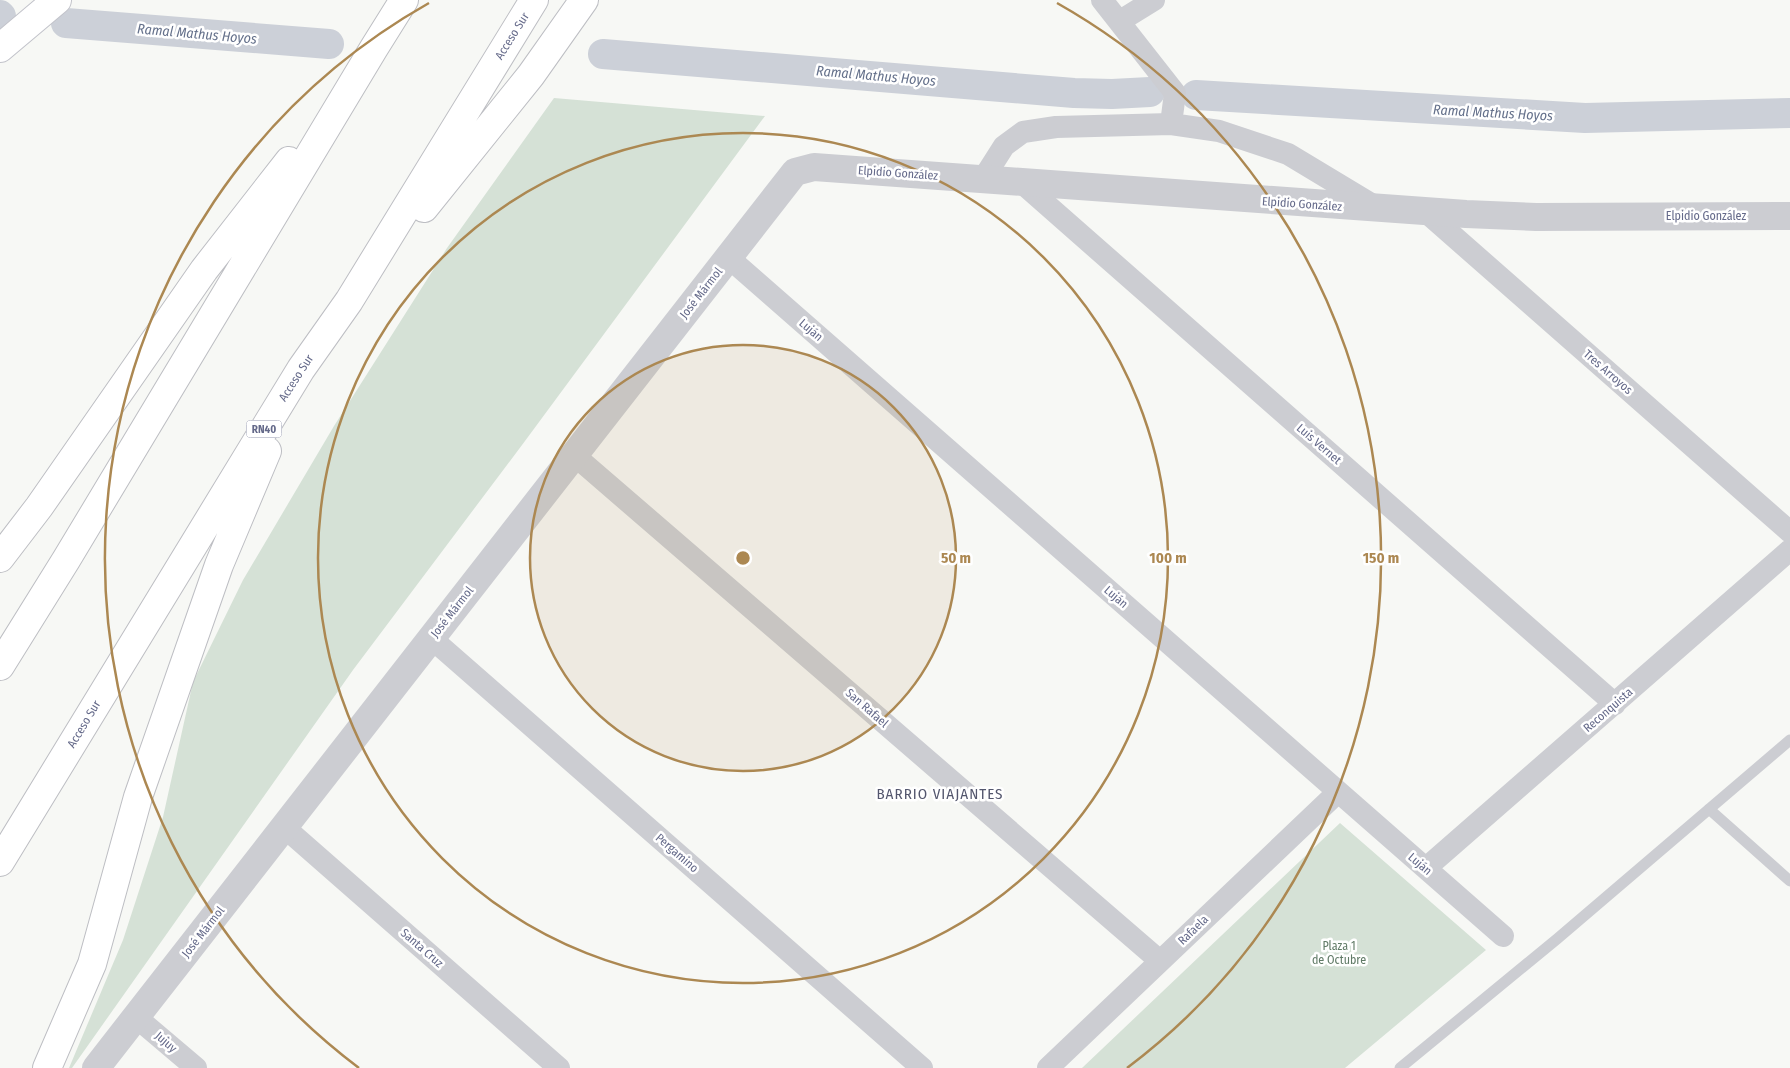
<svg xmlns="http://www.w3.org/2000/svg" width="1790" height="1068" font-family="'Fira Sans Condensed',sans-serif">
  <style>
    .green { fill: #d5e1d6 }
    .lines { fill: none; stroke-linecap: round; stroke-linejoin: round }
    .canal { stroke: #ccd0d8; stroke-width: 30 }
    .secondary-casing { stroke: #c2c3ca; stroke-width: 30 }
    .motorway-casing { stroke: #bdbec3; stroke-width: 30 }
    .service { stroke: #cccdd2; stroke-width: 11 }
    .minor { stroke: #cccdd2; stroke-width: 22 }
    .tertiary { stroke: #cccdd2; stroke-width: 28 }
    .secondary { stroke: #fff; stroke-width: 28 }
    .motorway { stroke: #fff; stroke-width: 28 }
    .ring { fill: none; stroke: #ac8852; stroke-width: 2.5 }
    .labels { text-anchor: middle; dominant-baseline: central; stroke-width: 5; stroke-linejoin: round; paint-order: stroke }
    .shield { fill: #fff; stroke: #9296ac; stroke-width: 1 }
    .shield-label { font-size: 11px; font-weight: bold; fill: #646989 }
    .street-label { font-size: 12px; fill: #646989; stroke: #fff }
    .park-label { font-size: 12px; fill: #607a66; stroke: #fff }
    .water-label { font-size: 14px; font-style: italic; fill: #65718b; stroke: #fff }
    .quarter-label { font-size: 15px; letter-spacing: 1px; fill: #53566d; stroke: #fff }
    .centre { fill: #ac8852; stroke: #fff; stroke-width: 2.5 }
    .ring-label { font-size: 15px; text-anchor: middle; font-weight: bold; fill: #ac8852; stroke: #fff; stroke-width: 5; stroke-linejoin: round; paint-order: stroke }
  </style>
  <rect width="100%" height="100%" fill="#f7f8f5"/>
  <!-- green -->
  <path class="green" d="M554,98L765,116L525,441L353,670L72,1068H69L123,940L163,817L193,682L243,580L334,426L447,248Z
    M1340,823L1486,950L1345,1068H1082Z"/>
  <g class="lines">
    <!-- canal -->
    <path class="canal" d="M0,15L1,16
      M66,23L329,44
      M603,54L1074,93L1112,94L1150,92
      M1196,95L1585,118L1790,113"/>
    <defs>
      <path id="secondary" d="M0,48L57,0"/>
      <path id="motorway" d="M424,208L531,75L584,0
        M0,558L39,507L204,270L289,161
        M0,666L66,560L374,48L404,0
        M0,862L301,369L349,301L534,0
        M47,1068L92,964L138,797L219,565L267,451"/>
    </defs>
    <!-- secondary casing -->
    <use href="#secondary" class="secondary-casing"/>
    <!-- motorway casing -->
    <use href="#motorway" class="motorway-casing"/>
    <!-- service -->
    <path class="service" d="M1709,809L1790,881
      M1400,1068L1557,939L1790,740"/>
    <!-- minor -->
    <path class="minor" d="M1102,0L1175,93L1171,124
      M1120,21L1154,0
      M983,179L1004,146L1023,132L1056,127L1171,124L1219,131L1288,154L1376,207
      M1022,183L1615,704
      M1426,212L1790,532
      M729,258L1503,936
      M574,455L1160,961
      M431,638L922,1068
      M284,827L559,1068
      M1426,868L1790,550
      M136,1017L196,1068
      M1048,1068L1338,792"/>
    <!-- tertiary -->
    <path class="tertiary" d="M96,1068L795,172L814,167L1466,214L1536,217L1790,216"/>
    <!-- secondary -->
    <use href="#secondary" class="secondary"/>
    <!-- motorway -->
    <use href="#motorway" class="motorway"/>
  </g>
  <!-- distance rings -->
  <circle cx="743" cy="558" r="213" fill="#ac8852" fill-opacity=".12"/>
  <g class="ring">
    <circle cx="743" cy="558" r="213"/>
    <circle cx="743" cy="558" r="425"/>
    <path d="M359 1068A638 638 0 0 1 429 3M1057 3A638 638 0 0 1 1127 1068"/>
  </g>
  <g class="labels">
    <!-- shield labels -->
    <rect class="shield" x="246.5" y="420.5" width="35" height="17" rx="4"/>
    <g class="shield-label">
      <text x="264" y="429">RN40</text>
    </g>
    <!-- street labels -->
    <g class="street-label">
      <text transform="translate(512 36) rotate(-58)">Acceso Sur</text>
      <text transform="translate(898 173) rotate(4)">Elpidio González</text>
      <text transform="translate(1302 204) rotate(4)">Elpidio González</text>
      <text x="1706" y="216">Elpidio González</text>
      <text transform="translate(701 293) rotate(-52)">José Mármol</text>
      <text transform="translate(811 330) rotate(41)">Luján</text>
      <text transform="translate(1608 372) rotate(41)">Tres Arroyos</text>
      <text transform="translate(296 378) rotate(-57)">Acceso Sur</text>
      <text transform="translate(1319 444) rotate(41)">Luis Vernet</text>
      <text transform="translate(1116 597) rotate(41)">Luján</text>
      <text transform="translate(452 612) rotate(-52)">José Mármol</text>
      <text transform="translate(867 708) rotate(41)">San Rafael</text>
      <text transform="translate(1608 710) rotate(-41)">Reconquista</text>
      <text transform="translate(84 724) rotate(-59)">Acceso Sur</text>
      <text transform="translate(677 853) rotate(41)">Pergamino</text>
      <text transform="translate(1420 864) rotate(41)">Luján</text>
      <text transform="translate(1193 930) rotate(-44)">Rafaela</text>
      <text transform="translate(203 932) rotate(-52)">José Mármol</text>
      <text transform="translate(422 948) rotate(41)">Santa Cruz</text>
      <text transform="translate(166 1042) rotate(41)">Jujuy</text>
    </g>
    <!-- park labels -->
    <g class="park-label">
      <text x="1339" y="946">Plaza 1<tspan x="1339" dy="14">de Octubre</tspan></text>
    </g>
    <!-- water labels -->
    <g class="water-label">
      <text transform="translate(197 34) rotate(5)">Ramal Mathus Hoyos</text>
      <text transform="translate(876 76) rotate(5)">Ramal Mathus Hoyos</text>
      <text transform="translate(1493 113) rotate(3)">Ramal Mathus Hoyos</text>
    </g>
    <!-- quarter labels -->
    <g class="quarter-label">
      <text x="940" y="794">BARRIO VIAJANTES</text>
    </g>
  </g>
  <circle cx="743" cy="558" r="8" class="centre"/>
  <g class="ring-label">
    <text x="956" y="563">50 m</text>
    <text x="1168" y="563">100 m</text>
    <text x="1381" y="563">150 m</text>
  </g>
</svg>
